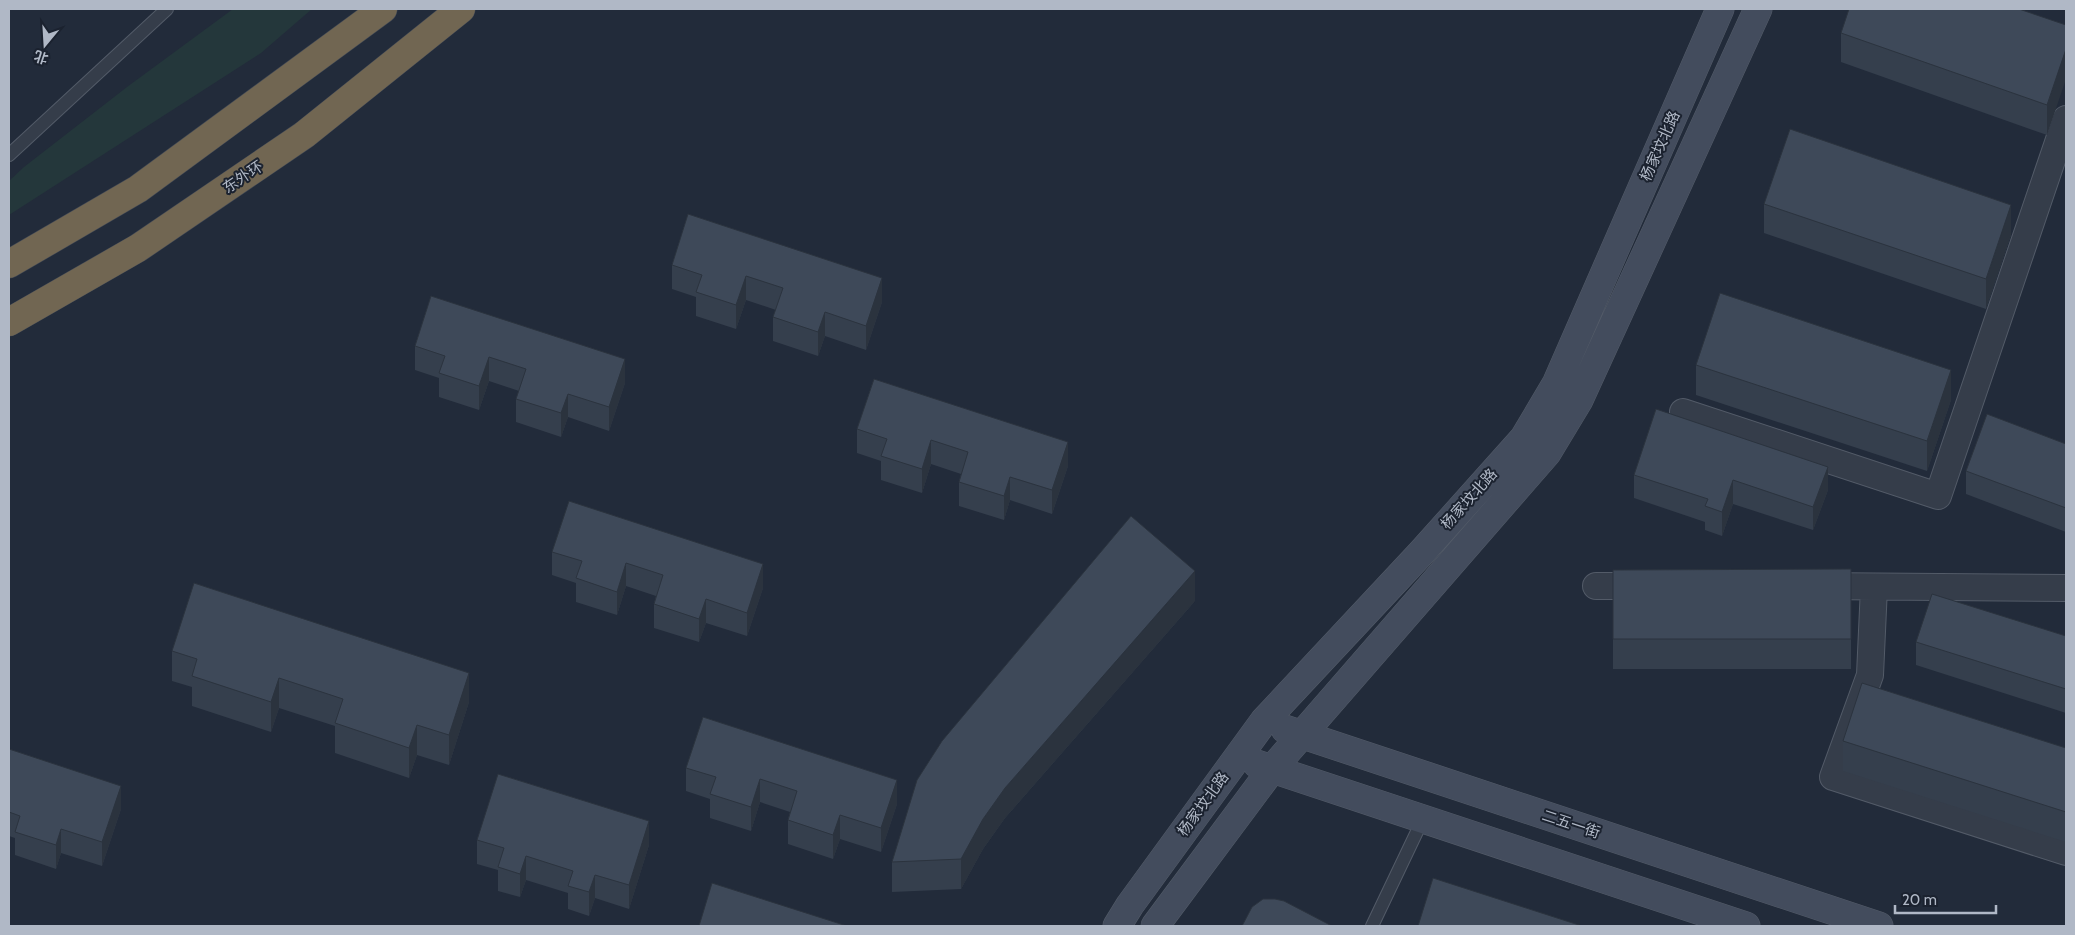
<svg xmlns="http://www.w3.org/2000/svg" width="2075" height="935" font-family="Cabin,'Noto Sans SC',sans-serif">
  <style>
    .grass { fill: #24373b }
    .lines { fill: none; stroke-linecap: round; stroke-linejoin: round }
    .lane-casing { stroke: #535b68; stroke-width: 14 }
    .street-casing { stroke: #535b68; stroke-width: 28 }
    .secondary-casing { stroke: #535b68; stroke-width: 29 }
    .highway-casing { stroke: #404855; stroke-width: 29 }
    .lane { stroke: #353d4a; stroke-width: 12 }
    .street { stroke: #353d4a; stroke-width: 26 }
    .secondary { stroke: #434c5d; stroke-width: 28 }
    .highway { stroke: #716652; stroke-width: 28 }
    .wall { fill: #353f4d }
    .shaded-wall { fill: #2b333e }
    .building { fill: #3e4959; stroke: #2b333e }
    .labels { text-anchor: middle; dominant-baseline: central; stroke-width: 4; stroke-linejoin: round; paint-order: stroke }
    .street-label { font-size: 15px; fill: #b0b8c6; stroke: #1b222f }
  </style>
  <rect width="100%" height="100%" fill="#222b3a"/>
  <!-- grass -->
  <path class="grass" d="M233,9H312L261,53L9,215V181L24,167L127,87Z"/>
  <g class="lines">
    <defs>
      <path id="lane" d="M9,155L167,9
        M1372,926L1423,819"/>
      <path id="street" d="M1683,412L1938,496L2066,119
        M1596,586H1648
        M1815,586L2066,588
        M1874,587L1870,675L1833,777L2066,852"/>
      <path id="secondary" d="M1285,729L1879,926
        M1257,764L1746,926
        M1117,926L1130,905L1264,721L1422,552L1524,438L1556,384L1720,9
        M1155,926L1272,769L1547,453L1579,400L1758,9"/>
      <path id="highway" d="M9,264L138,189L383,9
        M9,322L138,248L304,135L461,9"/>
    </defs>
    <!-- lane casing -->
    <use href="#lane" class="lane-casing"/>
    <!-- street casing -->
    <use href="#street" class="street-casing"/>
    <!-- secondary casing -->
    <use href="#secondary" class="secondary-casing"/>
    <!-- highway casing -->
    <use href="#highway" class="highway-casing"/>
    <!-- lane -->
    <use href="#lane" class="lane"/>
    <!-- street -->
    <use href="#street" class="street"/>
    <!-- secondary -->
    <use href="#secondary" class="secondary"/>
    <!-- highway -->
    <use href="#highway" class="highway"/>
  </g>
  <!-- wall -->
  <path class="wall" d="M2066,25L2047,135L1841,62V33Z
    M1764,204L2011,235L1986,309L1764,233Z
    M688,214L882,302L866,350L825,336L818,356L773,341V317L776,310L746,300L736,329L696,316V297L672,289V265Z
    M431,296L625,383L609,431L568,417L561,437L516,422V399L519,391L489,381L479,410L439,397V378L415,370V346Z
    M1696,365L1951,400L1927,471L1696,395Z
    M874,379L1068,466L1052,514L1010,500L1004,520L959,506V482L961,474L931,464L922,493L881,480V461L857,453V429Z
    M1656,409L1828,490L1813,530L1733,504L1722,536L1705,530V522L1634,498V475Z
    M2066,444V532L1966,494V471Z
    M569,501L763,588L747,636L706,623L699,642L654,628V604L656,596L626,586L617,615L576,602V583L552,575V552Z
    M1851,569V669H1613V570Z
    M1195,601L1005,818L983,849L961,889L892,892V862Z
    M2066,636V713L1916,665V642Z
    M172,651L469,702L449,765L417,755L409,778L335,753V726L279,708L271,732L192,706V687L172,681Z
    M703,717L897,804L881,852L840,839L833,859L788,844V820L790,812L760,802L751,831L710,818V799L686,791V768Z
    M1843,741L2066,748V842L1843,771Z
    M9,749L121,809L102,866L61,853L56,869L15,855V838L9,836Z
    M477,840L649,845L629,909L595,898L589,916L568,909V893L526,880L520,897L498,891V870L477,864Z"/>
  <!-- shaded-wall -->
  <path class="shaded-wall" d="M2066,49V79L2047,135V105Z
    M2011,205V235L1986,309V279Z
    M746,276V300L736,329V305Z
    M882,278V302L866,350V326Z
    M825,312V336L818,356V332Z
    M489,357V381L479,410V386Z
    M625,359V383L609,431V407Z
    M1951,370V400L1927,471V441Z
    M568,394V417L561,437V413Z
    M931,440V464L922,493V469Z
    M1068,442V466L1052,514V490Z
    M1828,467V490L1813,530V507Z
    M1010,477V500L1004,520V496Z
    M1733,480V504L1722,536V512Z
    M626,563V586L617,615V592Z
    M763,564V588L747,636V613Z
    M1195,571V601L1005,818L983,849L961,889V859L983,819L1005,788Z
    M706,599V623L699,642V619Z
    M469,673V702L449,765V735Z
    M279,678V708L271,732V702Z
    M417,725V755L409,778V748Z
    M760,779V802L751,831V807Z
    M897,780V804L881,852V828Z
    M121,786V809L102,866V842Z
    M840,815V839L833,859V835Z
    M649,821V845L629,909V885Z
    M61,829V853L56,869V845Z
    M526,856V880L520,897V874Z
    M595,875V898L589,916V892Z"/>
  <!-- building -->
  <path class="building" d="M1849,9H2019L2066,25V49L2047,105L1841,33Z
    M1790,129L2011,205L1986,279L1764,204Z
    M688,214L882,278L866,326L825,312L818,332L773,317L783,288L746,276L736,305L696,292L702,275L672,265Z
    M1720,293L1951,370L1927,441L1696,365Z
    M431,296L625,359L609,407L568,394L561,413L516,399L526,369L489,357L479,386L439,373L445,356L415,346Z
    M874,379L1068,442L1052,490L1010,477L1004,496L959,482L968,452L931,440L922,469L881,456L887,439L857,429Z
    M1656,409L1828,467L1813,507L1733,480L1722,512L1705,506L1708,499L1634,475Z
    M1987,414L2066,444V508L1966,471Z
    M569,501L763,564L747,613L706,599L699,619L654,604L663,575L626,563L617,592L576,578L582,561L552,552Z
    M1131,516L1195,571L1005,788L983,819L961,859L892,862L917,780L942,741Z
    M1851,569V639H1613V570Z
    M194,583L469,673L449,735L417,725L409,748L335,723L343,699L279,678L271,702L192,676L197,659L172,651Z
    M1932,594L2066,636V689L1916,642Z
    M1862,683L2066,748V812L1843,741Z
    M703,717L897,780L881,828L840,815L833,835L788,820L797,791L760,779L751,807L710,794L716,777L686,768Z
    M9,749L121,786L102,842L61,829L56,845L15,832L20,816L9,812Z
    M498,774L649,821L629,885L595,875L589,892L568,886L573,871L526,856L520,874L498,867L504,848L477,840Z
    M1433,878L1582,926H1418Z
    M712,883L847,926H699Z
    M1263,899H1275L1284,901L1332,926H1242L1252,907Z"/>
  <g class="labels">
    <!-- street labels -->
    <g class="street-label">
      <text transform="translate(1660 146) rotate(-66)">杨家坟北路</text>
      <text transform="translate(243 177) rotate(-34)">东外环</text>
      <text transform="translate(1469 499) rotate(-48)">杨家坟北路</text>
      <text transform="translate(1203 804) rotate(-54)">杨家坟北路</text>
      <text transform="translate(1571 824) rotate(18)">二五一街</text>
    </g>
  </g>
  <!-- border -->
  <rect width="2075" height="935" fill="none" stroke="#b0b8c6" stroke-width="20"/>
  <!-- north arrow -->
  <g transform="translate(45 45) rotate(198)" stroke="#1b222f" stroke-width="4" paint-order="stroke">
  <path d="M0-4L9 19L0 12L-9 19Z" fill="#b0b8c6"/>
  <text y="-8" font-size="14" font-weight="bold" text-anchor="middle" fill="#b0b8c6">北</text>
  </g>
  <!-- scale -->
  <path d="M1895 905v8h101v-8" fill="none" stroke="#b0b8c6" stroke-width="2.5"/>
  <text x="1902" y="905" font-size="15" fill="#b0b8c6" stroke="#1b222f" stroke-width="4" paint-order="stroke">20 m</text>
</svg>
